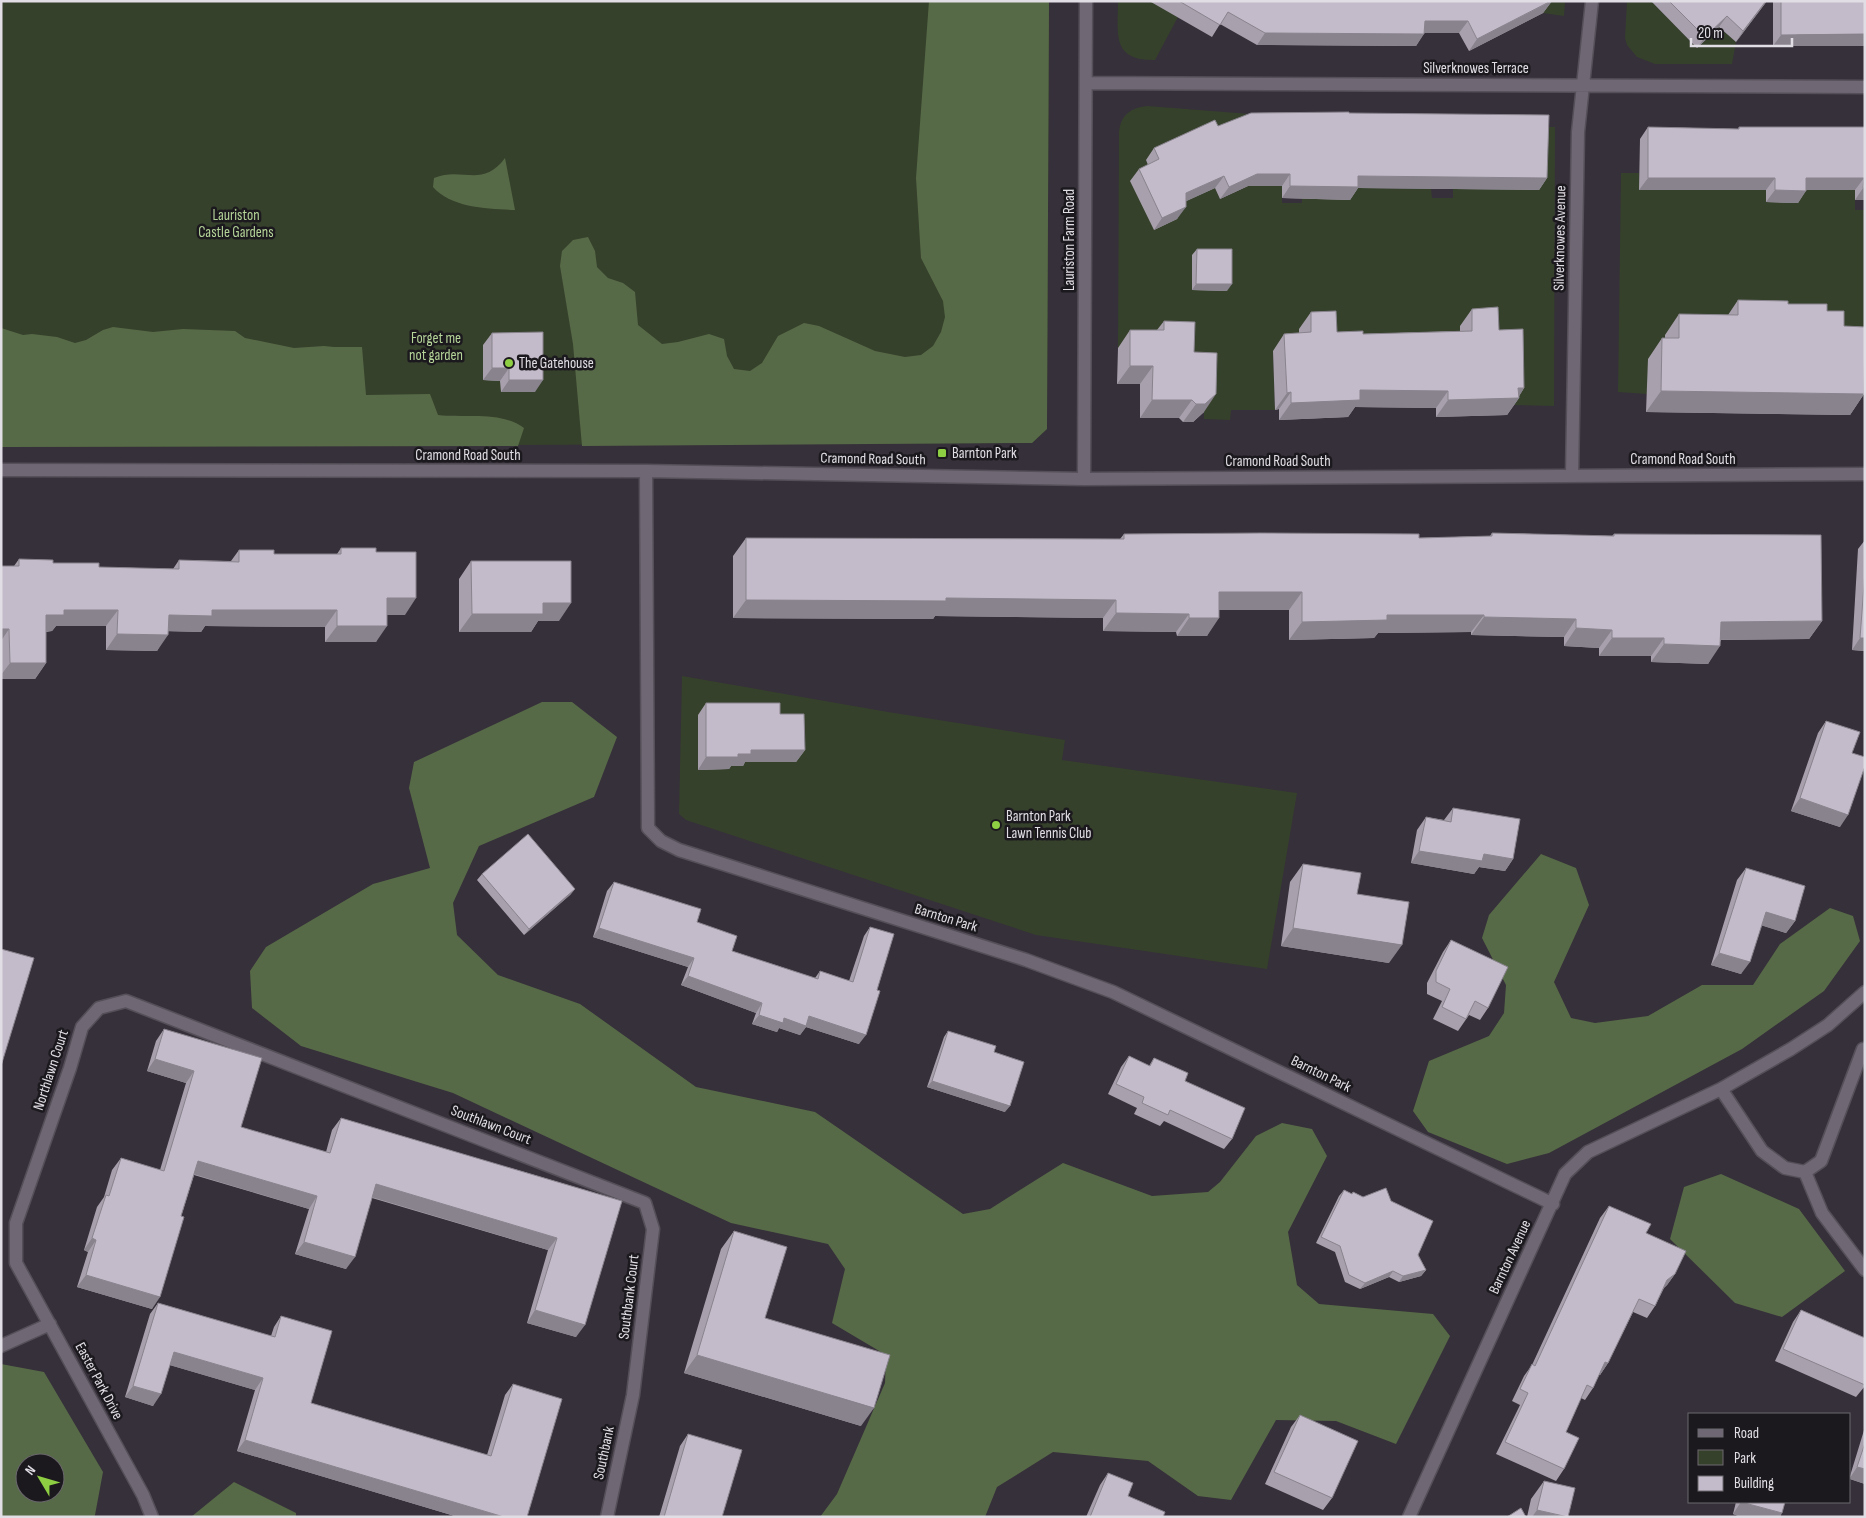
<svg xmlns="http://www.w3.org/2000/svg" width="1866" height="1518" font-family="'Sofia Sans Condensed',sans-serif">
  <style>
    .green { fill: #36412c; fill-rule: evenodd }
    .forest { fill: #576a47; fill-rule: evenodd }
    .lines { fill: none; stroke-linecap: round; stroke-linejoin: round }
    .minor-casing { stroke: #544f58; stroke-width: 15 }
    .minor { stroke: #6f6874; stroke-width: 12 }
    .wall { fill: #a8a1ad }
    .shaded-wall { fill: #88838d }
    .building { fill: #c3bbc9; stroke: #88838d }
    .poi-dot { fill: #8ece43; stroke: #1c191e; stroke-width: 2 }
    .labels { text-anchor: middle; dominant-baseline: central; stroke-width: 5; stroke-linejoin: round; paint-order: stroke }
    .street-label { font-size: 15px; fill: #e2dee5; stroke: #1c191e }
    .park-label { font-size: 15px; fill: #b4d498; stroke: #1c191e }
    .poi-label { font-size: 15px; fill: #e2dee5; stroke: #1c191e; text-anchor: start }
  </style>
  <rect width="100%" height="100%" fill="#36303a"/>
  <!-- green -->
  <path class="green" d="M1,1H1049L1047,429L1032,443L1,447Z
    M1118,1H1152L1178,17L1155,60C1111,61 1118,34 1118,1Z
    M1537,1H1565L1564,16L1543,13Z
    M1627,1H1651L1697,48L1719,27L1736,42L1732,64H1655L1637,57L1627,45L1625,38Z
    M1147,106L1250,114L1252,186H1282V203H1302V188L1350,175L1371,188L1431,189L1432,198H1453V177L1540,127H1555L1554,406L1512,405L1460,348L1299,329V349L1273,351L1275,410H1231L1230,420L1204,419V371L1118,348L1119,132C1121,115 1130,108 1147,106ZM1146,160L1244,188L1220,199L1215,187L1151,171Z
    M1621,173H1639L1640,190H1709V178L1766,190V202L1798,190H1855V210H1865V348L1665,335L1664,360L1647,394L1618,392Z
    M682,676L888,712L1065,740L1062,760L1297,793L1267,969L1036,935L686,820L679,814Z"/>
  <!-- forest -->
  <path class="forest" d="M929,1H1049L1047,429L1032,443L582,446L573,344L560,266L562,251L573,240L588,237L595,251L597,267L608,278L623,283L635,292L638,325L662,344L678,342L709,334L724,339L727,356L734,369L750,371L762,363L778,336L804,323L819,326L875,351L905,357L921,355L933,346L941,332L945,317L943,301L921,258L916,178Z
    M505,158L515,210C489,209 451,208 433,187L434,178C462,166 482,189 505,158Z
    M113,327L153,332L183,329L235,331L245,338L294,348L324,346L334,347H362L366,395L430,394L438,415C465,418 502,411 524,428L518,446L1,447V328L23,335L32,334L57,337L75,343L86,340L103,330Z
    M542,702H572L617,737L594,797L479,846L453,903L457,935L498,975L580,1004L696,1087L815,1112L963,1214L990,1209L1063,1163L1152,1196L1208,1192L1220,1182L1256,1136L1282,1123L1312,1129L1327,1156L1288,1232L1297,1285L1319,1304L1433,1314L1450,1336L1396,1444L1336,1421L1276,1420L1231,1500L1198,1496L1148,1461L1053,1452L997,1487L985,1517H820L837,1494L885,1383L886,1355L832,1323L845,1269L828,1244L731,1223L453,1093L301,1046L252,1008L250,971L266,947L373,884L430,868L409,788L414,762Z
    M1541,854L1576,868L1589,905L1554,982L1571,1018L1595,1023L1648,1016L1702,985H1753L1780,944L1830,908L1853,916L1860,941L1824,991L1742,1049L1549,1153L1507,1164L1428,1132L1413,1111L1429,1061L1489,1036L1504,1013L1506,985L1482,938L1489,915Z
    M1721,1174L1799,1209L1845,1271L1782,1317L1735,1303L1670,1239L1684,1187Z
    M1,1364L44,1372L103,1472L95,1515L94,1517H1ZM25,1463H55V1493H25Z
    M234,1482L296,1513V1517H191Z"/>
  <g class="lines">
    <defs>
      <path id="minor" d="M1087,83L1865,87
        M1,470L646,471L1084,479L1865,474
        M646,471L648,828L661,841L679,850L1026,960L1113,992L1553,1204
        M1572,476L1578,132L1592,1
        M1084,479L1086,1
        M1721,1089L1762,1151L1785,1168L1805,1172L1821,1161L1863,1049
        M1805,1172L1822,1213L1865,1270
        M1,1346L50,1324
        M152,1517L143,1495L16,1263V1223L70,1068L82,1027L99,1008L126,1001L645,1203L653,1229L633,1395L607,1517
        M1409,1517L1565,1174L1588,1152L1721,1089L1791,1049L1828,1025L1865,992"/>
    </defs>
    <!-- minor casing -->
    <use href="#minor" class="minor-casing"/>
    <!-- minor -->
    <use href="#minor" class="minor"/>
  </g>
  <!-- wall -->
  <path class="wall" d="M1152,1H1552L1543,13L1469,51L1459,33H1424L1416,46L1257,45L1220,24L1212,37L1151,2Z
    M1651,1H1767L1736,42L1719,27L1697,48Z
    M1773,1H1865L1773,46Z
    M1349,113L1547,178L1539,190L1358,188L1350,200L1282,198V186H1248L1220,199L1215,188L1186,201L1177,219L1154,230L1130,181L1139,169L1148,165L1146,160L1154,148L1218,126Z
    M1648,127L1738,129L1739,127H1865V200H1855V190H1806L1798,203L1766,202V190H1639L1640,139Z
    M1197,249L1227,291L1192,290V255Z
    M1738,300L1788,304L1827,311L1844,326L1865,327L1864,394L1850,415L1646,412L1648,359L1662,338H1665V335L1679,314L1728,315Z
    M1472,309L1499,330L1524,388L1519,396V398L1507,415L1436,417V408L1355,407L1348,417L1279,420V409L1275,410L1273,351L1284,334L1299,333V329L1311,312L1337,332L1363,334L1460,331V326Z
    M1164,321L1194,352L1204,412L1193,422H1183L1179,418H1140V384H1117L1118,348L1130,330H1157Z
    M492,333L535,392H501L500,381L483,380V345Z
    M1492,533L1612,536L1614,534L1822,621L1809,639L1721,640L1708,664L1651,662V656H1599V648L1564,646V637L1471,635V632L1378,633L1374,638L1289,640V610H1219L1207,636H1177L1176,632L1103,631V618L935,616L933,619L733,618V556L746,538L1120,539L1124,534L1419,538L1490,536Z
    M1865,540V651L1852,650L1858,549Z
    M341,548L376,552L405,615H387L376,642H325V627L205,626L201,632L168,631L157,651L106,650V626H56L52,631L46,632V663L35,679H1V566H14L19,559L53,563L99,567L173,569L179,560L231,561L239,550L274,554H337Z
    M471,561L559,621H538L531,632H459V579Z
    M706,703L780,714L805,750L796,762H745L743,766H731L729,769L698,770V715Z
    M1826,721L1852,753L1840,827L1791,811L1818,733Z
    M1453,808L1513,859L1505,871L1479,867L1474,874L1411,863L1417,830L1426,817L1444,820Z
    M1303,864L1357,894L1389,963L1281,946L1290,882Z
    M1746,868L1795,921L1786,933L1761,925L1741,974L1711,965L1737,880Z
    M482,874L575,889L570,895L524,935L477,880Z
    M614,882L697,922L732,951L815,978L820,971L849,981L864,936L870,927L859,1044L806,1027L800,1035L779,1028L777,1032L752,1024L756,1013L681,985L688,967L593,937L607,891Z
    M1451,940L1488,1008L1480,1020L1469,1015L1458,1031L1433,1019L1442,1001L1427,994V983L1443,952Z
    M164,1029L241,1127L326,1152L332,1130L341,1118L622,1201L576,1337L527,1323L548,1250L372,1198L346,1269L295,1254L309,1209L194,1175L152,1309L77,1287L88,1252L84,1250L97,1207L104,1197L112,1170L121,1158L160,1170L186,1083L147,1071L156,1041Z
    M948,1031L994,1052L1005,1112L927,1087L944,1037Z
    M1129,1056L1149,1066L1154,1058L1185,1081L1232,1139L1224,1149L1164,1121L1160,1126L1134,1114L1137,1108L1108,1094L1121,1067Z
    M1344,1190L1352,1194L1353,1192L1363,1197L1391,1201L1426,1270L1421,1276L1399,1282L1389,1277L1360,1289L1345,1282L1335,1252L1316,1243L1339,1196Z
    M1609,1206L1646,1233L1675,1274L1667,1285L1664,1288L1655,1306L1647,1318L1633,1312L1608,1363L1600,1375L1599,1374L1593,1388L1585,1400L1581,1398L1566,1432L1564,1469L1556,1481L1496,1454L1520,1405L1512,1401L1524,1376L1532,1365L1600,1218Z
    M734,1231L765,1318L861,1426L684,1373L721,1249Z
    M158,1303L271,1336L274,1327L281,1316L311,1403L487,1455L505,1395L513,1384L527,1517H458L237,1451L255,1390L170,1365L153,1406L125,1397L150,1314Z
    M1801,1310L1865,1338V1386L1856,1397L1775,1361L1793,1322Z
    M1300,1415L1332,1498L1323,1510L1265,1484L1291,1427Z
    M1865,1427V1484L1850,1479V1476Z
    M688,1434L722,1517H659L680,1446Z
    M1108,1473L1128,1496L1163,1517H1086L1100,1485Z
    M1544,1481L1568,1517H1527L1531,1499Z
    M1736,1502H1785L1780,1517H1741L1733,1514Z"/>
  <!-- shaded-wall -->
  <path class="shaded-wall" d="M1552,1L1543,13L1469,51L1477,39Z
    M1766,1H1767L1736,42L1743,31Z
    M1727,16L1719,27L1697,48L1705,37Z
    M1425,21H1468L1459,33H1416Z
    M1265,33L1424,34L1416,46L1257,45Z
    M1865,34V46H1773L1781,35Z
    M1257,174H1290L1282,186H1248L1220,199L1229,187Z
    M1224,176L1215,188L1178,205L1186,193Z
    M1358,176L1547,178L1539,190L1358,188L1350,200L1282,198L1290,186Z
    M1648,178H1775L1766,190H1639Z
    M1806,178H1864L1855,190H1798Z
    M1863,188H1865V200H1855Z
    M1775,190L1806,191L1798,203L1766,202Z
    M1186,207L1177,219L1154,230L1162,218Z
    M1196,284H1232L1227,291L1192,290Z
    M1130,366H1153L1140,384H1117Z
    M492,368H509L500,381L483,380Z
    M509,380H543L535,392H501Z
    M1518,388H1524L1518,398H1519L1507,415L1436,417L1448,400Z
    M1360,390L1448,391L1436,408L1355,407L1348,417L1279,420L1291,403Z
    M1661,391L1864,394L1850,415L1646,412Z
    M1291,392L1279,409L1275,410L1287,393Z
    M1216,394L1204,412L1193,422H1183L1196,404Z
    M1152,400H1192L1179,418H1140Z
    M1219,592H1302L1289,610H1206Z
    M387,598H416L405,615H376Z
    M946,598L1116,600L1103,618L935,616L933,619L733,618L746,600Z
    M543,603H571L559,621H538L531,632H459L472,614Z
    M64,610H118L106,626H56L52,631L35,632L46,615Z
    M212,610H337L325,627L205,626L201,632L157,631L169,615Z
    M1116,613L1189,614L1176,632L1103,631Z
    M1387,615H1484L1471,632L1378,633L1374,638L1289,640L1302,622Z
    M1484,617L1576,619L1564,637L1471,635Z
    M1189,618H1219L1207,636H1177Z
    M1822,621L1809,639L1708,640L1721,622Z
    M337,626H387L376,642H325Z
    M1576,628L1612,630L1599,648L1564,646Z
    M1,629H9L1,641Z
    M117,634L168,635L157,651L106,650Z
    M1612,638H1664L1651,656H1599Z
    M1860,638H1865V651L1852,650Z
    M1664,644L1720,646L1708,664L1651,662Z
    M10,663H46L35,679H1V675Z
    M751,750H805L796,762H745L743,766H731L729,769L698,770L706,757L738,754Z
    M1800,798L1848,815L1840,827L1791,811Z
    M1419,851L1484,854L1513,859L1505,871L1479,867L1474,874L1411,863Z
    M575,889L570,895L524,935L529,929Z
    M1766,912L1795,921L1786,933L1757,924Z
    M599,928L694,958L688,967L593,937Z
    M1293,928L1402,945L1389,963L1281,946Z
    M1719,953L1750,962L1741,974L1711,965Z
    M688,976L762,1003L756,1013L681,985Z
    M759,1015L784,1018L809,1016L866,1035L859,1044L806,1027L800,1035L779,1028L777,1032L752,1024Z
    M155,1059L194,1071L186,1083L147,1071Z
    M932,1081L1010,1106L1005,1112L927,1087Z
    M198,1161L317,1196L309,1209L190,1173Z
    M376,1184L557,1238L548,1250L368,1196Z
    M92,1238L96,1240L88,1252L84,1250Z
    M304,1242L355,1257L346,1269L295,1254Z
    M1426,1270L1421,1276L1399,1282L1403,1276Z
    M1393,1271L1389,1277L1360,1289L1365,1283Z
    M1675,1274L1667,1285L1659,1291L1667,1280Z
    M86,1275L160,1297L152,1309L77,1287Z
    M535,1310L585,1325L576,1337L527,1323Z
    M174,1352L263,1378L255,1390L166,1364Z
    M697,1355L874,1408L861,1426L684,1373Z
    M1605,1362L1608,1363L1600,1375L1597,1373Z
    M133,1386L161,1394L153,1406L125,1397Z
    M245,1440L504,1517H458L237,1451Z
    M1857,1467L1865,1469V1484L1850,1479V1478Z
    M1741,1502L1782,1513L1780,1517H1741L1733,1514Z
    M1537,1510L1566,1517H1532Z"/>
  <!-- building -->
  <path class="building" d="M1179,1H1551L1477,39L1468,21H1425L1424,34L1265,33L1228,12L1220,25Z
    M1669,1H1766L1743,31L1727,16L1705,37Z
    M1781,1H1865V34L1781,35Z
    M1349,112V113L1549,115L1547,178L1358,176V187L1290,186V174H1257L1229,187L1224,176L1186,193V207L1162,218L1139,169L1159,159L1154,148L1215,120L1218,126L1251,113Z
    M1648,127L1739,129V127H1865V188H1863L1864,178H1806V191L1775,190V178H1648Z
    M1197,249H1232V284H1196Z
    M1738,300L1788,301V304H1827V311H1844V326L1865,327L1864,394L1661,391L1662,338H1679V314L1738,315Z
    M1498,307L1499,330L1523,329L1524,388H1518L1519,398L1448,400V391L1360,390V400L1291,403V392L1287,393L1284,334L1311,332V312L1336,311L1337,332L1363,331V334L1472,331V309Z
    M1164,321L1195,322L1194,352L1217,353L1216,394L1205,404H1196L1192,400H1152L1153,366H1130V330H1164Z
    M543,332V380H509V368H492V333Z
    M1260,533L1419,534V538L1492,536V533L1614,536V534L1821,535L1822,621L1721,622L1720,646L1664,644V638H1612V630L1576,628V619L1484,617V615H1387V620L1302,622V592H1219V618H1189V614L1116,613V600L946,598V601L746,600V538L1124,539V534Z
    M341,548H376V552H416V598H387V626H337V610H212V616L169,615L168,635L117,634L118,610H64V615H46V663H10L9,629H1V566H19V559L53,560V563H99V567L179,569V560L239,562V550H274V554H341Z
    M471,561H571V603H543V614H472Z
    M1865,571V638H1860Z
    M706,703H780V714H804L805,750H751V754H738V757H706Z
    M1826,721L1860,732L1852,753L1865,757V766L1848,815L1800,798Z
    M1453,808L1520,819L1513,859L1484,854L1482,861L1419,851L1426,817L1451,822Z
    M528,834L575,889L529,929L482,874Z
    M1303,864L1361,873L1357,894L1409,902L1402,945L1293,928Z
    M1746,868L1805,886L1795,921L1766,912L1750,962L1719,953Z
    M614,882L701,909L697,922L737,936L732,951L818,979L820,971L853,982L870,927L894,934L877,990L880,991L866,1035L809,1016L806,1026L784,1018L783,1023L759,1015L762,1003L688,976L694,958L599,928Z
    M1451,940L1508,967L1488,1008L1475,1001L1466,1019L1442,1007L1450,989L1436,982V971Z
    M1,949L34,958L1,1066Z
    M164,1029L262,1058L241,1127L330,1153L341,1118L622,1201L585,1325L535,1310L557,1238L376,1184L355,1257L304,1242L317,1196L198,1161L181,1216L184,1217L160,1297L86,1275L96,1240L92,1238L106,1195L109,1196L121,1158L164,1171L194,1071L155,1059Z
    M948,1031L996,1046L994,1052L1024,1062L1010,1106L932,1081Z
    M1129,1056L1150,1066L1154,1058L1188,1073L1185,1081L1245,1108L1232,1139L1170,1110L1168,1115L1142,1103L1144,1097L1116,1084Z
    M1386,1188L1391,1201L1433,1221L1418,1255L1426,1270L1403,1276L1393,1271L1365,1283L1349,1275L1340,1246L1321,1237L1344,1190L1352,1194L1353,1192L1363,1197Z
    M1609,1206L1651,1224L1646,1233L1686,1251L1675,1274L1667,1280L1655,1306L1639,1299L1608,1363L1605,1362L1593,1388L1587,1385L1566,1432L1579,1438L1564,1469L1505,1442L1528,1393L1520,1389L1532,1364L1535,1366Z
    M734,1231L787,1247L765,1318L890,1355L874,1408L697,1355Z
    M158,1303L275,1337L281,1316L332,1331L311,1403L491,1456L513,1384L562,1399L527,1517H504L245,1440L263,1378L174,1352L161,1394L133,1386Z
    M1801,1310L1865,1338V1385L1783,1349Z
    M1300,1415L1358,1441L1332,1498L1274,1472Z
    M688,1434L742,1450L722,1517H664Z
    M1865,1443V1469L1857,1467Z
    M1108,1473L1133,1483L1128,1496L1165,1512L1163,1517H1090Z
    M1544,1481L1575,1488L1568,1517L1537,1510Z
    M1741,1502H1785L1782,1513Z
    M1521,1508L1526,1517H1507Z"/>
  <!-- markers -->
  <g class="poi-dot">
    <circle cx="509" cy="363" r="5"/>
    <rect x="937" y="448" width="10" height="10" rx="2.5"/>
    <circle cx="996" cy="825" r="5"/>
  </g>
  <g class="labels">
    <!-- street labels -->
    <g class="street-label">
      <text x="1476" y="68">Silverknowes Terrace</text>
      <text transform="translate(1560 238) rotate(-89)">Silverknowes Avenue</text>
      <text transform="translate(1069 240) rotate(-90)">Lauriston Farm Road</text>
      <text x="468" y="455">Cramond Road South</text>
      <text transform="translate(873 459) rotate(1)">Cramond Road South</text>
      <text x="1683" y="459">Cramond Road South</text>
      <text x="1278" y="461">Cramond Road South</text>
      <text transform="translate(946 918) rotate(17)">Barnton Park</text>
      <text transform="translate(51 1070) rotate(-72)">Northlawn Court</text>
      <text transform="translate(1321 1074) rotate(26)">Barnton Park</text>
      <text transform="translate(491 1125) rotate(21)">Southlawn Court</text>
      <text transform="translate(1510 1257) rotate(-65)">Barnton Avenue</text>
      <text transform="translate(629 1297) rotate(-83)">Southbank Court</text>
      <text transform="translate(99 1381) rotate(62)">Easter Park Drive</text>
      <text transform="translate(604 1453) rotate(-78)">Southbank</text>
    </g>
    <!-- park labels -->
    <g class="park-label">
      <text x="236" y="215">Lauriston<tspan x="236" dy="17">Castle Gardens</tspan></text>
      <text x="436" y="338">Forget me<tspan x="436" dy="17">not garden</tspan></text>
    </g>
    <!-- poi labels -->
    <g class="poi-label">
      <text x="519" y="363">The Gatehouse</text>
      <text x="952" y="453">Barnton Park</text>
      <text x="1006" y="816">Barnton Park<tspan x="1006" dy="17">Lawn Tennis Club</tspan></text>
    </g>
  </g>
  <!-- border -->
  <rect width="1866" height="1518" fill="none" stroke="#e2dee5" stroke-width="5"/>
  <!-- legend -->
  <rect x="1688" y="1413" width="162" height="90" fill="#1c191e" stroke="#6b686e"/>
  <rect x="1698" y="1429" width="25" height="8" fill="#6f6874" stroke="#6b686e"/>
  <text x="1734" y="1438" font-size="15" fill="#e2dee5">Road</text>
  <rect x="1698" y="1450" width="25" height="15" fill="#36412c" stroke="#6b686e"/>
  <text x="1734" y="1463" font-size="15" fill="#e2dee5">Park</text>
  <rect x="1698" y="1476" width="25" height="15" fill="#c3bbc9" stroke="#6b686e"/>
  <text x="1734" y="1488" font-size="15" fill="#e2dee5">Building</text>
  <!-- north arrow -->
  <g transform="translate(40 1478) rotate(308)"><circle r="24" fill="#1c191e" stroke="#6b686e"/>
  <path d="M0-4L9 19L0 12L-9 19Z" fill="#8ece43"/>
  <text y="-8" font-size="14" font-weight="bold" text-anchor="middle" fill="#e2dee5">N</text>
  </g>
  <!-- scale -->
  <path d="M1691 38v8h101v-8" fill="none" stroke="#e2dee5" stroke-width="2.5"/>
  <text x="1698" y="38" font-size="15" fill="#e2dee5" stroke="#1c191e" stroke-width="4" paint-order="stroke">20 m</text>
</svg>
